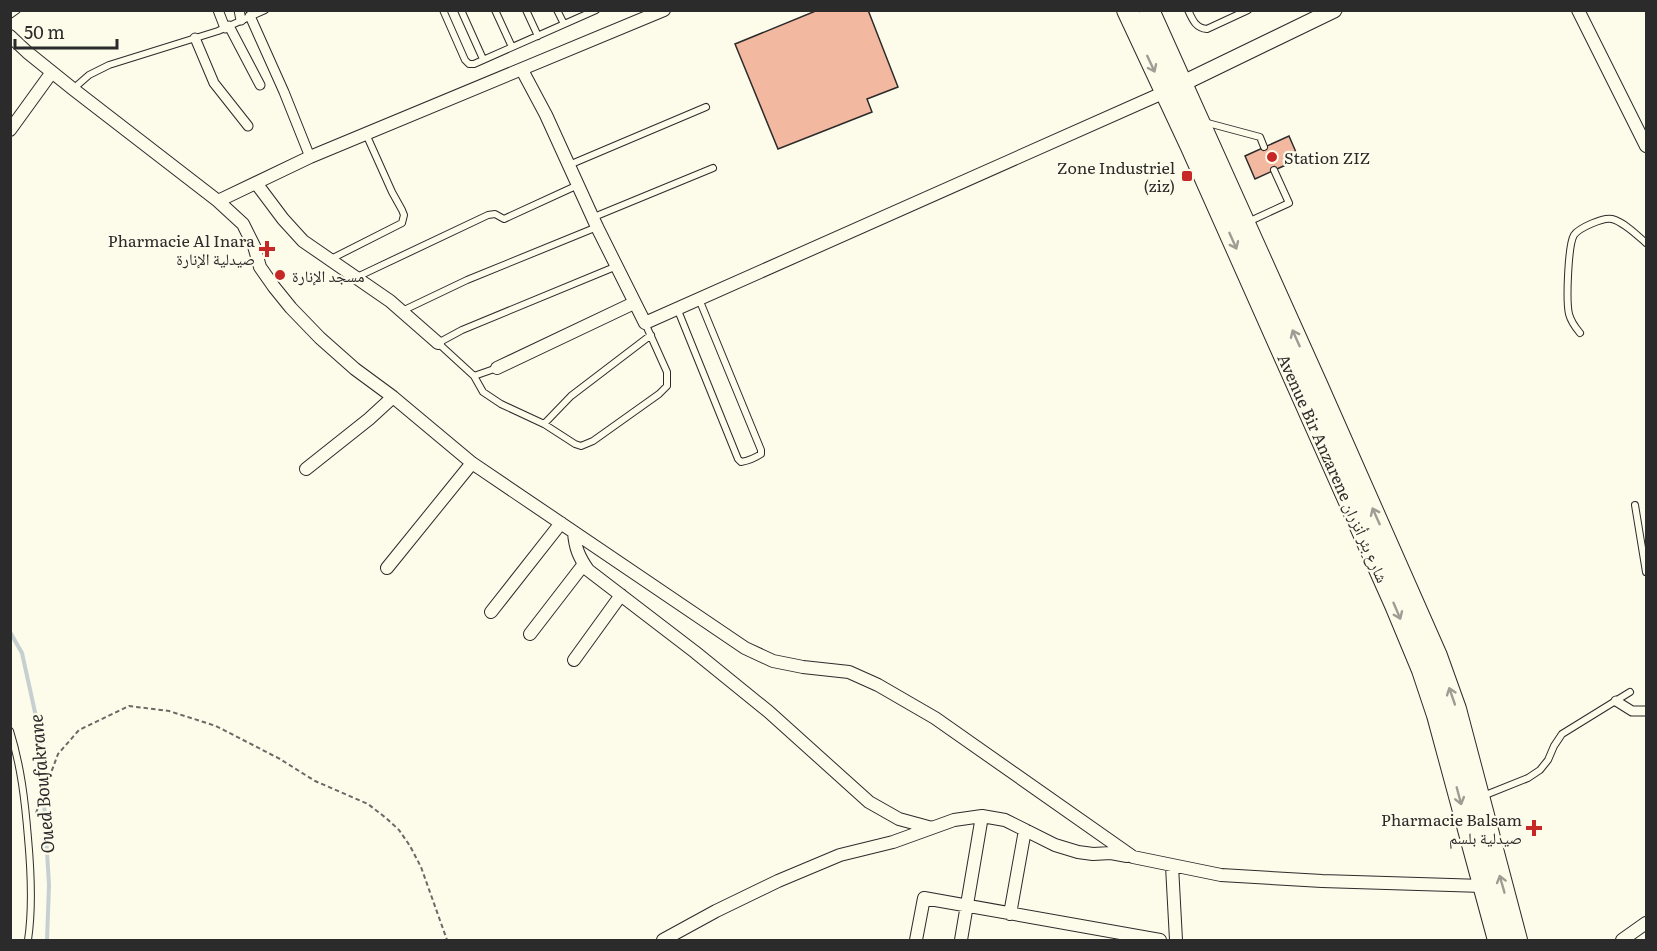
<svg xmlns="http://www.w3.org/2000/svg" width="1657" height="951" font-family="Literata,'Noto Naskh Arabic',serif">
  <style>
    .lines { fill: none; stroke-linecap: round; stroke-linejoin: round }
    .stream { stroke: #c7d0d0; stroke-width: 4 }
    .building { fill: #f2b8a0; stroke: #2b2b2b; stroke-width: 1.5 }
    .service-casing { stroke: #2b2b2b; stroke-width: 8 }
    .pedestrian-casing { stroke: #2b2b2b; stroke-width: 11 }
    .minor-casing { stroke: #2b2b2b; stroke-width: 14 }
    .tertiary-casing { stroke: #2b2b2b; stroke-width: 17 }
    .primary-casing { stroke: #2b2b2b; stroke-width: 22 }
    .path { stroke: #6a6964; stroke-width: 2; stroke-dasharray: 4.5 3; stroke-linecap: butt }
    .service { stroke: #fdfbea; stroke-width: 6 }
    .pedestrian { stroke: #fdfbea; stroke-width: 9 }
    .minor { stroke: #fdfbea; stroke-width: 12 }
    .tertiary { stroke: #fdfbea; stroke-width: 15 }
    .primary { stroke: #fdfbea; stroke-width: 20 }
    .oneway { stroke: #9e9d94 }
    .poi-dot { fill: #c62828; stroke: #fdfbea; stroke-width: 2 }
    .labels { text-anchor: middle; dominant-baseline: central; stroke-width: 4.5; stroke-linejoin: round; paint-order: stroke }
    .poi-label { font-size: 16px; fill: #2b2b2b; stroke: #fdfbea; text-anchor: end }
    .street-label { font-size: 16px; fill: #2b2b2b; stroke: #fdfbea }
    .water-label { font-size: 18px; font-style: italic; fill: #2b2b2b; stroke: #fdfbea }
  </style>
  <rect width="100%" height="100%" fill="#fdfbea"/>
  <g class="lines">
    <!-- stream -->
    <path class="stream" d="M10,632L22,653L40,735L49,885L47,940"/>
  </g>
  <!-- building -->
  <path class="building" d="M818,10H868L898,87L867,99L872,112L778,149L735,44Z
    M1289,136L1299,159L1255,179L1245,156Z"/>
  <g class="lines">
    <defs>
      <path id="service" d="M443,10L465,60L469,64H474L596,10
        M461,10L483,59
        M495,10L512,47
        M526,10L538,36
        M557,10L564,24
        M1188,10C1193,21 1196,28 1207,29L1248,10
        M10,15L17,10
        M73,89L89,75L109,65L218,31L265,10
        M1204,122L1260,137L1264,147
        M569,165L706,107
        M594,217L713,168
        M1248,222L1289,203L1274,170
        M329,260L402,223L404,215L402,210L392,192L366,134
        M617,266L462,330L438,343L474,376L483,392L501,404L544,424L575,444L581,446L593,441L659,394L667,386V372L645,323
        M357,277L488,215L495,214L504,219L578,185
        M677,308L738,459L741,462C747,461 755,458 761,454V450L699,299
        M402,311L467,280L597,227
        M1580,333C1575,327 1571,322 1569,314C1566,301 1568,245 1574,235C1579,228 1603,217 1612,219C1624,222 1637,235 1646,243
        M474,376L497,368
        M544,424L571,396L651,335
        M1635,505L1646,572
        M10,731C21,766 25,801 28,838C31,871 33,907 28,940
        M1483,796L1528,778L1540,770L1548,760L1554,746L1562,734L1630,692"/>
      <path id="pedestrian" d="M218,10L225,28
        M239,10L241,20
        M250,16L284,92L310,157
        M229,26L260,85
        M195,38L214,83L248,126
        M1616,701L1632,711H1646"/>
      <path id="minor" d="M1578,10L1646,146
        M10,36L27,52L73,89L218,201L243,224L254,246L260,267L274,287L291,308L320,338L355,369L393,397L472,463L745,648L773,661L803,667L849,672L878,685L935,718L1133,857L1221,875L1322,881L1483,886
        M522,70L546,115L597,227L645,323L1165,92
        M10,130L52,72
        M256,183L283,219L303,241L390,301L438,343
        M218,201L310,157L664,10
        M497,368L634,303
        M306,469L369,419L393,397
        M574,532C575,548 579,557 588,570L695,652L769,712L869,802L899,819L932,828
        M387,568L472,463
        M491,612L561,523
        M530,634L584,564
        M574,660L621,595
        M1172,866L1176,940
        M1010,914L1025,830
        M663,940L716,911L778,881L840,855L893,842L954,820L982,816L1005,820L1055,845L1078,852L1093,854L1111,853L1127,856
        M916,940L924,898L1160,940
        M961,940L982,816
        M1622,940L1646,923"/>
      <path id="tertiary" d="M1173,88L1334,10"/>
      <path id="primary" d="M1127,10L1191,147L1395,605L1422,670L1437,715L1498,940
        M1149,10L1317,384L1437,656L1456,709L1517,940"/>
    </defs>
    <!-- service casing -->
    <use href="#service" class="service-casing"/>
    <!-- pedestrian casing -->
    <use href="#pedestrian" class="pedestrian-casing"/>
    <!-- minor casing -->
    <use href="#minor" class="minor-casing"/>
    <!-- tertiary casing -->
    <use href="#tertiary" class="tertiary-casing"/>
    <!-- primary casing -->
    <use href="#primary" class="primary-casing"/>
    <!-- path -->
    <path class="path" d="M36,813L58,754L79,730L129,706L169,711L216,726L280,759L315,781L368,804L386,818L399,830L410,846L421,867L447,940"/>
    <!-- service -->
    <use href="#service" class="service"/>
    <!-- pedestrian -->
    <use href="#pedestrian" class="pedestrian"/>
    <!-- minor -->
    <use href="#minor" class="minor"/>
    <!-- tertiary -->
    <use href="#tertiary" class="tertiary"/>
    <!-- primary -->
    <use href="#primary" class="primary"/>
  </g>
  <!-- one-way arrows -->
  <defs><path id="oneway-shaft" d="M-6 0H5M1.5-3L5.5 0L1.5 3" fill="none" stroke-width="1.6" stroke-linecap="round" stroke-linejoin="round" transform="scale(1.5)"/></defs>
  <g class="oneway">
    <use href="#oneway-shaft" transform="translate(1151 64) rotate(65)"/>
    <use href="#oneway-shaft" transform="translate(1233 241) rotate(66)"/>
    <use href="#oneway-shaft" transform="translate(1296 338) rotate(-114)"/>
    <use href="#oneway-shaft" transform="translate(1376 516) rotate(-114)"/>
    <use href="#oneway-shaft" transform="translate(1397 611) rotate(67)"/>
    <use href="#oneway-shaft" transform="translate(1452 696) rotate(-109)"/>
    <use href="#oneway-shaft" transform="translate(1459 796) rotate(75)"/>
    <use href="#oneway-shaft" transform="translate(1502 884) rotate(-106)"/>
  </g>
  <!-- markers -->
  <g class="poi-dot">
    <circle cx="1272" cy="157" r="6"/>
    <rect x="1181" y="170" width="12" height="12" rx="3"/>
    <path d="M264 240h6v6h6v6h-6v6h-6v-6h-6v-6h6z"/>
    <circle cx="280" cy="275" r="6"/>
    <path d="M1531 819h6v6h6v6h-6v6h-6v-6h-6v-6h6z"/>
  </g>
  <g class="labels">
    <!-- poi labels -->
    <g class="poi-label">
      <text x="1284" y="157" text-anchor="start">Station ZIZ</text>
      <text x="1175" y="167">Zone Industriel<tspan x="1175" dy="18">(ziz)</tspan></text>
      <text x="255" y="240">Pharmacie Al Inara<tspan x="255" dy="18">صيدلية الإنارة</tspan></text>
      <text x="292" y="275" text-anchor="start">مسجد الإنارة</text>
      <text x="1522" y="819">Pharmacie Balsam<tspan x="1522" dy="18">صيدلية بلسم</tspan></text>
    </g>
    <!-- street labels -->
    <g class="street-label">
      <text transform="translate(1334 468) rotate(66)">Avenue Bir Anzarene شارع بئر أنزران</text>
    </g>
    <!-- water labels -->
    <g class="water-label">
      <text transform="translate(41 784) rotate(-95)">Oued Boufakrane</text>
    </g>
  </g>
  <!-- border -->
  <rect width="1657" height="951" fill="none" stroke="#2b2b2b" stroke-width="24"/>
  <!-- scale -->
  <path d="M15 39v9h102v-9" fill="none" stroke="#2b2b2b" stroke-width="3"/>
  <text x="24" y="39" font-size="18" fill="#2b2b2b" stroke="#fdfbea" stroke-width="4.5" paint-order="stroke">50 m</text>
</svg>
